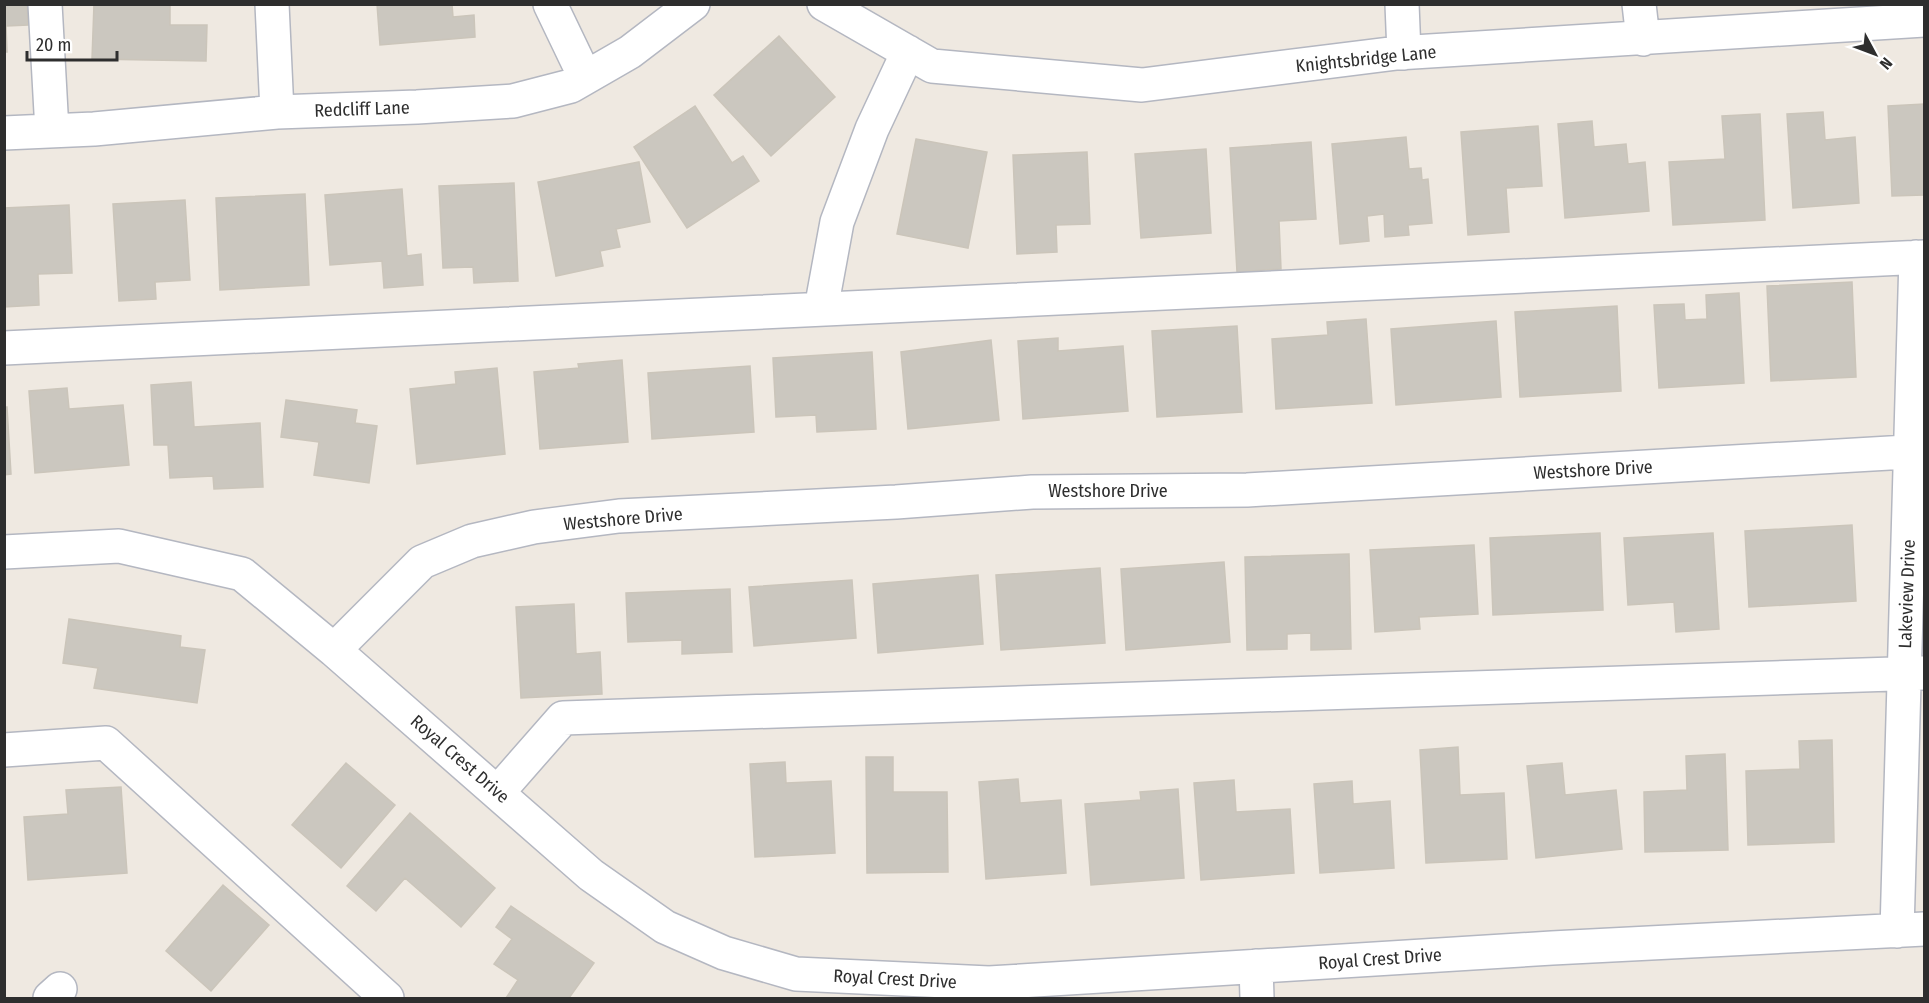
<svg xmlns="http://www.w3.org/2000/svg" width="1929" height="1003" font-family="'Fira Sans Condensed',sans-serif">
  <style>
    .building { fill: #cbc7bf; stroke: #cbc5ba; stroke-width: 1.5 }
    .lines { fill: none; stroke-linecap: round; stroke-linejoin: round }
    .minor-casing { stroke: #b4b7c1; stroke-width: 36 }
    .minor { stroke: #fff; stroke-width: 33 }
    .labels { text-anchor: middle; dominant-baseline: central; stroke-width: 4.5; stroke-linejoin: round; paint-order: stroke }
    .street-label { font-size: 18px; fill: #2e2e2e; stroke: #fff }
  </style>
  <rect width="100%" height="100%" fill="#efe9e1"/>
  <!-- building -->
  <path class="building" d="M4,4H27L28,25L6,26L7,52H4Z
    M94,4H170V25H207L206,61L92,59Z
    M377,4H452L453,17L474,15L475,37L380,45Z
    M779,36L835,97L771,156L714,95Z
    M1924,104V195L1892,196L1888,106Z
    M695,106L732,163L743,156L759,181L687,228L634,147Z
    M1823,112L1825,140L1855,137L1859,203L1793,208L1787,114Z
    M1760,114L1765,220L1673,225L1669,162L1725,159L1722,116Z
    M1592,121L1594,147L1626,144L1628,164L1645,162L1649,211L1565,218L1558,124Z
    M1538,126L1542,186L1506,188L1509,232L1468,235L1461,132Z
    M1406,137L1409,169L1421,168L1422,180L1428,179L1432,223L1408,225L1409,235L1385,237L1384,214L1367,216L1369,241L1340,244L1332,144Z
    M916,139L987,152L968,248L897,234Z
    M1311,142L1316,219L1279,221L1281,269L1237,272L1230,148Z
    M1206,149L1211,233L1141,238L1135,154Z
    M1087,152L1090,224L1056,225L1057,252L1017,254L1013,155Z
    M639,162L650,222L616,229L620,247L600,251L603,266L556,276L538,182Z
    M514,183L518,281L474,283L473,267L443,268L439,186Z
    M402,189L407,256L421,254L423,285L384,288L382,261L330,265L325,195Z
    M305,194L309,285L220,290L216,198Z
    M185,200L190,280L155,282L156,299L119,301L113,204Z
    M69,205L72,273L38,274L39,305L4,307V208Z
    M1852,282L1856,377L1771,381L1767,286Z
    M1739,293L1744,383L1659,388L1654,305L1684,304L1685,320L1707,319L1706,295Z
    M1617,306L1621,391L1520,397L1515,312Z
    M1366,319L1372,403L1276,409L1272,339L1328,335L1327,322Z
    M1496,321L1501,397L1396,405L1391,329Z
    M1237,326L1242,412L1157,417L1152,331Z
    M1058,338V351L1123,346L1128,411L1023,419L1018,341Z
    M991,340L999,420L908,429L901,352Z
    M872,352L876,429L817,432L816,415L776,417L773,358Z
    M622,360L628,442L540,449L534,372L579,368L578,364Z
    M750,366L754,432L652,439L648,373Z
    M497,368L505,454L417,464L410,389L456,384L455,372Z
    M191,382L194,427L260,423L263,487L214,489L213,476L170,478L168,445H154L151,385Z
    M67,388L69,409L123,405L129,465L35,473L29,391Z
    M286,400L357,410L355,423L377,426L369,483L314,475L319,442L281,437Z
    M4,407H7L11,474L4,475Z
    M1852,525L1856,601L1749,607L1745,531Z
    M1600,533L1603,610L1493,615L1490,538Z
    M1713,533L1719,629L1676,632L1674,602L1628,605L1624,538Z
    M1474,545L1478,614L1419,617L1420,629L1375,632L1370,550Z
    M1349,554L1351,649L1311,650V633L1287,634V649L1247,650L1245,557Z
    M1224,562L1230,642L1126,650L1121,569Z
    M1100,568L1105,643L1001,650L996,575Z
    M978,575L983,644L878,653L873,584Z
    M852,580L856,638L754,646L749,587Z
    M730,589L732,652L682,654V640L628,642L626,593Z
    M574,604L576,654L600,652L602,694L521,698L516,607Z
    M69,619L181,636L180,647L205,650L197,703L94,688L98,668L63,663Z
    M1832,740L1834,842L1748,845L1746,771L1800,769L1799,741Z
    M1458,747L1460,795L1504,793L1507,859L1426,863L1420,750Z
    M1725,754L1728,850L1645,852L1644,792L1687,790L1686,756Z
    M866,757H893V792H947L948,872L867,873Z
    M785,762L786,783L831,781L835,853L755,857L750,764Z
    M346,763L395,805L341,868L292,825Z
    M1562,763L1565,795L1616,790L1622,849L1536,858L1527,766Z
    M1018,779L1020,803L1061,800L1066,873L986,879L979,782Z
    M1234,780L1236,812L1290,809L1294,873L1201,880L1194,783Z
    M1352,781L1353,804L1390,801L1394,868L1320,873L1314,784Z
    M121,787L127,873L28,880L24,817L68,814L66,790Z
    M1178,789L1184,878L1091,885L1085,804L1141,800L1140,792Z
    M410,813L495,888L461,927L405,878L376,911L347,886Z
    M223,885L269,925L211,991L166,951Z
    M511,906L594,963L569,998H506L518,980L494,964L512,939L496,927Z"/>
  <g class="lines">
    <defs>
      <path id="minor" d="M45,4L52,131
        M272,4L277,112
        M550,4L585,77
        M824,4L932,66L1142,85L1397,53L1924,20
        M1402,4L1404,53
        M1639,4L1643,39
        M4,133L94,129L277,112L417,107L513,101L571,86L630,52L693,4
        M821,309L837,222L872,129L908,52
        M4,348L1924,257
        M4,552L119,546L242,574L334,650L591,875L665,927L724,953L796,974L989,983L1552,948L1924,929
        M334,650L422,562L472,541L534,527L619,516L896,502L1032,492L1247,490L1924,451
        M4,750L106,743L387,998
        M498,792L563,718L1924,673
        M1897,931L1916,257
        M1256,966L1257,998
        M50,998L60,989"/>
    </defs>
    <!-- minor casing -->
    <use href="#minor" class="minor-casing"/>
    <!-- minor -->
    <use href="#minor" class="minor"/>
  </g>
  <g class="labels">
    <!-- street labels -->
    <g class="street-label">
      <text transform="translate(1366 59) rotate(-6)">Knightsbridge Lane</text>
      <text transform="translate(362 109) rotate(-2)">Redcliff Lane</text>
      <text transform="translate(1593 470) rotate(-3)">Westshore Drive</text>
      <text x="1108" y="491">Westshore Drive</text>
      <text transform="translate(623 519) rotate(-5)">Westshore Drive</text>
      <text transform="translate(1907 594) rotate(-88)">Lakeview Drive</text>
      <text transform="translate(460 759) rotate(41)">Royal Crest Drive</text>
      <text transform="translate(1380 959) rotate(-4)">Royal Crest Drive</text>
      <text transform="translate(895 979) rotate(3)">Royal Crest Drive</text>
    </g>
  </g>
  <!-- border -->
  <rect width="1929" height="1003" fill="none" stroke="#2e2e2e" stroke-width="12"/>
  <!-- north arrow -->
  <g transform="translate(1875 54) rotate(131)" stroke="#ffffff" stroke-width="4.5" paint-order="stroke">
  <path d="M0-4.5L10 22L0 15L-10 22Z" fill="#2e2e2e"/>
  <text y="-9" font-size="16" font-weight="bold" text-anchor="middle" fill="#2e2e2e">N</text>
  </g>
  <!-- scale -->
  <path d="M27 51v9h90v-9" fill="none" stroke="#2e2e2e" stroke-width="3"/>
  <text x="36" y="51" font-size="18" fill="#2e2e2e" stroke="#ffffff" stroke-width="4.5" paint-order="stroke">20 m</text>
</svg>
